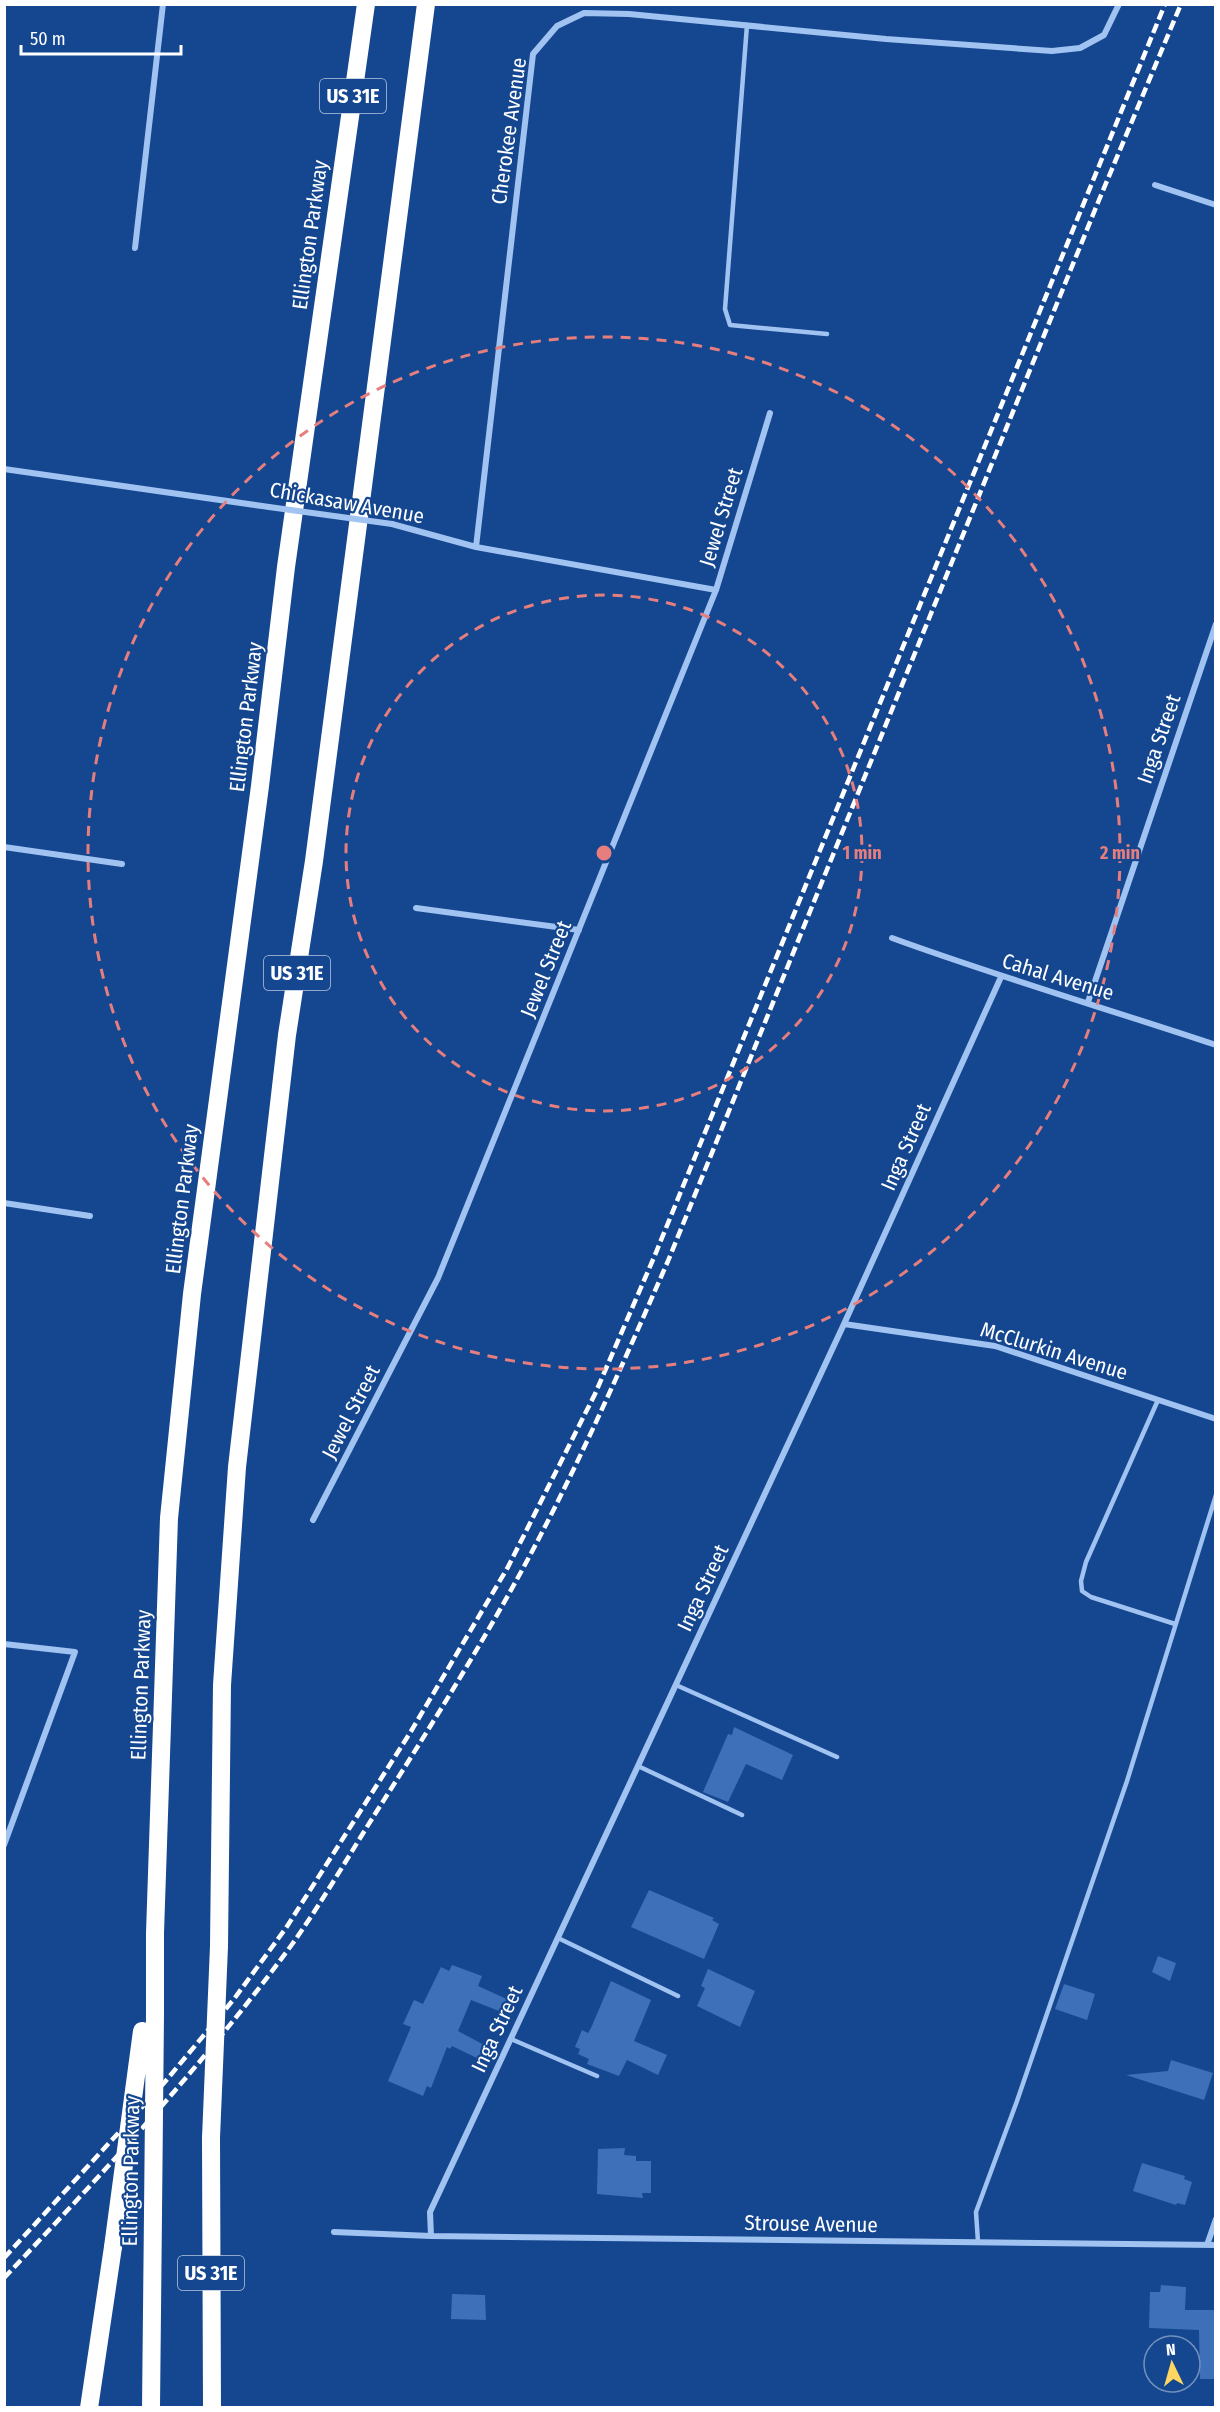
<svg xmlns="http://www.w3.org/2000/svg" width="1220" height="2412" font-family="'Fira Sans Condensed',sans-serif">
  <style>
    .building { fill: #3d70b9 }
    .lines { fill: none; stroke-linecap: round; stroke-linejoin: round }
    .lane { stroke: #a1c3f1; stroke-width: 4.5 }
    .street { stroke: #a1c3f1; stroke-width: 6 }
    .highway { stroke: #fff; stroke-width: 18 }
    .rail { stroke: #fff; stroke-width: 4.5; stroke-dasharray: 10 4.5; stroke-linecap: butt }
    .street-bridge { stroke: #a1c3f1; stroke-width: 6 }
    .highway-bridge { stroke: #fff; stroke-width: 18 }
    .ring { fill: none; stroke: #e67e7e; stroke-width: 3; stroke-dasharray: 10 8 }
    .labels { text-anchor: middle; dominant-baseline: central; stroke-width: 4.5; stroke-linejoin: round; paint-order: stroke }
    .shield { fill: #154790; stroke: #b9c8de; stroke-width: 1.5 }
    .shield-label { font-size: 20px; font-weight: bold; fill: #fff }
    .street-label { font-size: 21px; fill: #fff; stroke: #154790 }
    .centre { fill: #e67e7e; stroke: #154790; stroke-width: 3 }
    .ring-label { font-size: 18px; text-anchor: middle; font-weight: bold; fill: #e67e7e; stroke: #154790; stroke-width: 4.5; stroke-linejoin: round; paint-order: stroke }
  </style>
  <rect width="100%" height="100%" fill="#154790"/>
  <!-- building -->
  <path class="building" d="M734,1727L793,1755L782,1780L746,1764L728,1802L703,1792L728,1734L732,1735Z
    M649,1890L714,1918L712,1920L719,1924L704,1959L631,1927Z
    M1158,1956L1176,1963L1170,1981L1152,1972Z
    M452,1965L482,1976L478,1986L509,2000L504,2013L471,2000L458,2031L488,2047L481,2060L452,2046L450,2049L447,2047L431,2088L427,2086L423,2096L388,2081L411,2027L403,2024L414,2000L423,2004L441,1967L449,1971Z
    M708,1969L755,1991L740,2027L697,2006L705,1988L701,1986Z
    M611,1981L651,2000L634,2041L667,2055L658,2075L627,2060L619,2076L587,2064L589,2059L578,2054L580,2049L575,2047L582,2030L588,2033L591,2028Z
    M1064,1984L1095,1994L1087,2020L1055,2009Z
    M1171,2060L1213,2073L1204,2100L1126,2075L1168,2071Z
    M625,2148L624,2155L636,2156V2161H651V2193H642L643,2198L597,2194L598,2149Z
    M1142,2163L1185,2176L1184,2179L1192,2182L1185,2205L1177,2203L1176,2205L1133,2191Z
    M1161,2285L1186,2287L1185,2310H1215V2379H1200L1199,2330L1149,2328L1150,2292H1160Z
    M452,2294L485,2295L486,2320L451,2319Z"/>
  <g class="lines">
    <!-- lane -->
    <path class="lane" d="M747,25L725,309L730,325L827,334
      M1158,1400L1086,1562L1081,1581L1082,1591L1091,1597L1175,1624
      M676,1685L837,1757
      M638,1766L742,1815
      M558,1938L678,1996
      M511,2039L597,2076
      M978,2242L976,2212L1017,2101L1127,1781L1216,1495"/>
    <!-- street -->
    <path class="street" d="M1155,185L1216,205
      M135,248L163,4
      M4,469L269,507
      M392,524L476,547L716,590
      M476,547L533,54L557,26L584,13L629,14L886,39L1052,51L1080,48L1104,35L1119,4
      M4,847L122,864
      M416,908L579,930
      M892,938C999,977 1108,1009 1216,1045
      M1001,977L844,1324L430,2212L431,2236L1216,2245
      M1088,1002L1216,624
      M4,1203L90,1216
      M844,1324L995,1346L1216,1419
      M313,1520L438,1278L716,590L770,413
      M4,1644L75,1652L4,1845
      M334,2232L431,2236
      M1207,2245L1216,2219"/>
    <!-- highway -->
    <path class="highway" d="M219,1946L222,1685L237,1467L287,1035L314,861L426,4
      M155,2014V1933L169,1518L192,1294L260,786L286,567L366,4
      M211,2138L212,2408
      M89,2408L113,2247
      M151,2408L153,2213"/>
    <!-- rail -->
    <path class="rail" d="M4,2258L164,2083L234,1999L286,1928L410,1733L508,1567L595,1394L655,1255L1165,4
      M4,2278C105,2171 206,2062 293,1943C322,1902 348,1857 375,1814C426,1734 476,1654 521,1572C576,1471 622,1366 668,1261L1099,200L1181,4"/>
    <!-- street-bridge -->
    <path class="street-bridge" d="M269,507L392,524"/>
    <!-- highway-bridge -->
    <path class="highway-bridge" d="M211,2138L219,1946
      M153,2213L155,2014
      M113,2247L142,2031"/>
  </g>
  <!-- distance rings -->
  <g class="ring">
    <circle cx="604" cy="853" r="258"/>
    <circle cx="604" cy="853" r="516"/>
  </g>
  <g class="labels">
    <!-- shield labels -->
    <g class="shield">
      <rect x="320" y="79" width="66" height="34" rx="4.5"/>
      <rect x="264" y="956" width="66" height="34" rx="4.5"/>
      <rect x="178" y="2256" width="66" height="34" rx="4.5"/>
    </g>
    <g class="shield-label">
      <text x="353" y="96">US 31E</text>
      <text x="297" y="973">US 31E</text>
      <text x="211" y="2273">US 31E</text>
    </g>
    <!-- street labels -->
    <g class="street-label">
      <text transform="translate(509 131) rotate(-82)">Cherokee Avenue</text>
      <text transform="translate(310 235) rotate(-82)">Ellington Parkway</text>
      <text transform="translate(347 503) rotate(10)">Chickasaw Avenue</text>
      <text transform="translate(721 517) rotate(-73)">Jewel Street</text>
      <text transform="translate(246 717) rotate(-83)">Ellington Parkway</text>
      <text transform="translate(1159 739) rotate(-71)">Inga Street</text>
      <text transform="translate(546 969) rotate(-68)">Jewel Street</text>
      <text transform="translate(1058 977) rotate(17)">Cahal Avenue</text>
      <text transform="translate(906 1147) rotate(-66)">Inga Street</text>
      <text transform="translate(182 1199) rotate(-83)">Ellington Parkway</text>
      <text transform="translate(1054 1351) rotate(17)">McClurkin Avenue</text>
      <text transform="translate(351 1412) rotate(-63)">Jewel Street</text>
      <text transform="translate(703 1588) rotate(-65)">Inga Street</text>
      <text transform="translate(141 1685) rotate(-88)">Ellington Parkway</text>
      <text transform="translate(497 2029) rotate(-65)">Inga Street</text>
      <text transform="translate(131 2171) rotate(-89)">Ellington Parkway</text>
      <text transform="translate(811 2224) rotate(1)">Strouse Avenue</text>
    </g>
  </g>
  <circle cx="604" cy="853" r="9" class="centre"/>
  <g class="ring-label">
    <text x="862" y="859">1 min</text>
    <text x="1120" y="859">2 min</text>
  </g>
  <!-- border -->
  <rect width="1220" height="2412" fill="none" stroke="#ffffff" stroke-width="12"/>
  <!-- north arrow -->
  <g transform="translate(1172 2364) rotate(355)"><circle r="28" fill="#154790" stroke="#7391bc" stroke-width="1.5"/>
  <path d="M0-4.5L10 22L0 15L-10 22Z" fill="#ffd661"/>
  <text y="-9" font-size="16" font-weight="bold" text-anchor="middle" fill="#ffffff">N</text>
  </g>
  <!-- scale -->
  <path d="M21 45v9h160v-9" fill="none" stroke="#ffffff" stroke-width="3"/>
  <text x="30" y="45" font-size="18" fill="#ffffff" stroke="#154790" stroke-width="4.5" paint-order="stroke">50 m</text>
</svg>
